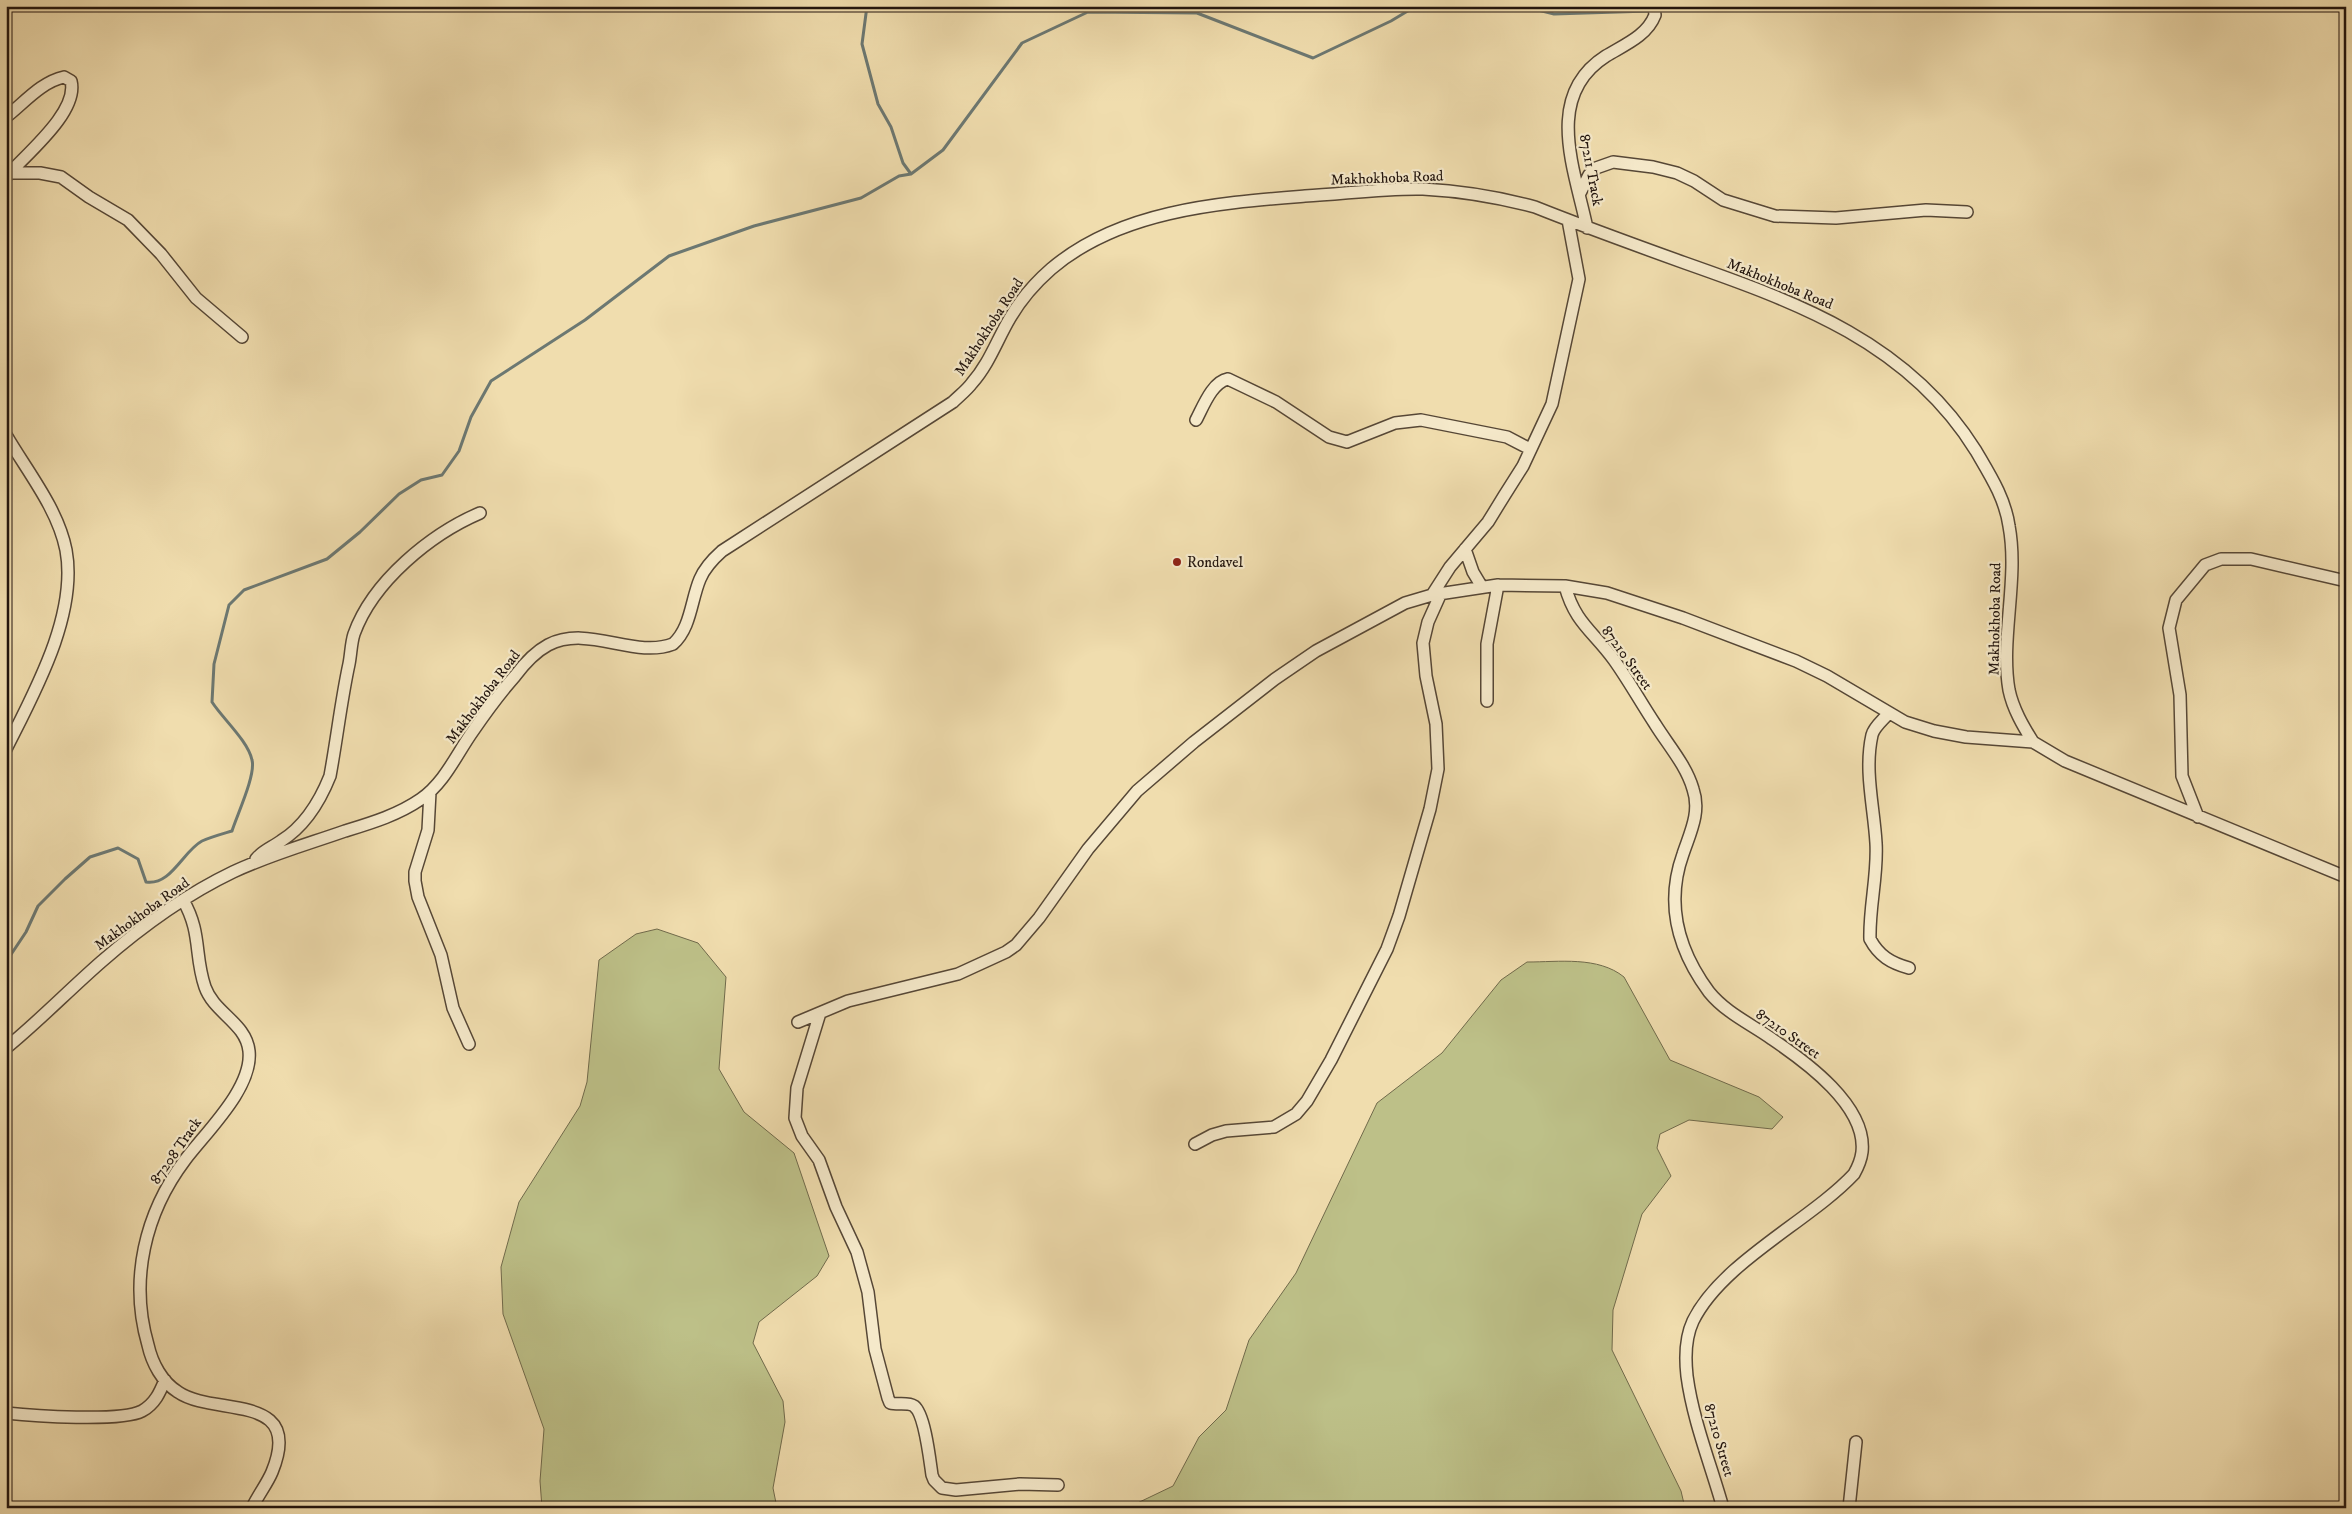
<svg xmlns="http://www.w3.org/2000/svg" width="2352" height="1514" font-family="'IM FELL DW Pica',serif">
  <style>
    .green { fill: #bdc088; stroke: #706a4b }
    .lines { fill: none; stroke-linecap: round; stroke-linejoin: round }
    .stream { stroke: #6c7872; stroke-width: 3 }
    .minor-casing { stroke: #564736; stroke-width: 14 }
    .minor { stroke: #f5e9ca; stroke-width: 11 }
    .poi-dot { fill: #8f2418; stroke: #f5e9ca; stroke-width: 2 }
    .labels { text-anchor: middle; dominant-baseline: central; stroke-width: 4.5; stroke-linejoin: round; paint-order: stroke }
    .street-label { font-size: 15px; fill: #22150e; stroke: #f5e9ca }
    .poi-label { font-size: 15px; fill: #22150e; stroke: #f5e9ca; text-anchor: start }
  </style>
  <rect width="100%" height="100%" fill="#f0ddae"/>
  <filter id="stains"><feTurbulence type="fractalNoise" baseFrequency=".004" numOctaves="4"/><feColorMatrix values="0 0 0 0 .2 0 0 0 0 .09 0 0 0 0 .02 0 0 0 .5 -.17"/></filter>
  <radialGradient id="worn" r=".72"><stop offset=".6" stop-color="#630" stop-opacity="0"/><stop offset="1" stop-color="#630" stop-opacity=".3"/></radialGradient>
  <!-- green -->
  <path class="green" d="M657,929L698,943L726,977L719,1069L744,1112L794,1153L829,1256L817,1276L759,1322L753,1343L783,1401L785,1422L773,1488L777,1508H542L540,1481L544,1429L503,1314L501,1267L519,1202L580,1106L587,1082L599,960L636,934Z
    M1527,962C1559,962 1598,956 1624,977L1670,1060L1759,1097L1783,1117L1772,1129L1689,1120L1660,1134L1657,1148L1671,1176L1642,1214L1613,1310L1612,1350L1681,1491L1685,1508H1127L1173,1486L1199,1437L1226,1410L1249,1340L1296,1273L1377,1103L1442,1053L1501,980Z"/>
  <g class="lines">
    <!-- stream -->
    <path class="stream" d="M867,6L862,44L878,104L891,127L903,163L911,174
      M1522,6L1554,14L1649,11L1666,6
      M6,962L26,932L38,906L65,879L90,857L118,848L138,859L146,882C171,886 183,851 202,841C211,837 222,834 232,831C237,815 256,775 252,760C248,741 223,719 212,702L214,664L229,605L244,590L327,559L360,532L399,494L421,480L442,475L459,451L471,417L491,381L585,320L669,256L754,226L861,198L899,176L911,174L943,150L1022,43L1088,12L1197,13L1313,58L1391,21L1416,6"/>
    <defs>
      <path id="minor" d="M6,117C24,103 41,82 64,77L71,81C79,112 25,155 7,176
        M10,173H40L61,177L89,197L128,220L161,254L196,298L242,337
        M1580,193L1589,175L1596,168L1613,162L1653,167L1677,173L1694,181L1723,200L1775,216L1836,218L1926,210L1967,212
        M1587,228C1575,170 1543,96 1606,56C1624,45 1647,36 1655,15L1654,6
        M1196,420C1203,407 1212,382 1228,379L1276,402L1329,437L1347,442L1395,423L1421,420L1507,437L1530,449
        M6,435C27,471 58,509 66,550C78,615 34,693 6,749
        M1465,549L1473,572L1482,587
        M1565,586C1575,623 1593,631 1614,660C1629,681 1641,703 1655,724C1668,745 1686,765 1693,789C1701,812 1690,833 1683,854C1665,904 1678,950 1709,992C1726,1013 1751,1024 1772,1039C1806,1062 1867,1106 1862,1152C1861,1160 1858,1167 1854,1174C1810,1221 1722,1262 1693,1321C1685,1338 1685,1358 1687,1376C1693,1421 1711,1465 1723,1508
        M1432,595L1450,567L1488,522L1504,496L1523,466L1552,404L1579,279L1568,220
        M1487,701V644L1498,585
        M1888,714C1883,720 1874,727 1872,735C1864,771 1874,807 1876,843C1878,875 1869,907 1870,939C1879,956 1891,963 1909,968
        M430,792L428,830L415,872V881L418,897L441,955L453,1008L469,1044
        M2198,817L2182,776L2180,695L2169,628L2176,600L2205,565L2221,559H2251L2346,581
        M256,859C262,851 273,847 281,841C305,826 320,801 330,776C337,738 341,701 349,664C351,654 351,643 354,634C373,581 431,534 480,513
        M183,900C202,933 194,955 205,987C214,1013 246,1023 249,1051C253,1088 206,1132 185,1160C145,1213 129,1280 148,1345C152,1363 162,1382 178,1392C214,1417 305,1391 272,1472C267,1484 258,1495 252,1508
        M820,1013L797,1088L795,1118L802,1136L819,1160L836,1207L857,1252L868,1292L875,1349L888,1398L890,1403C898,1405 908,1402 914,1406C925,1414 930,1462 932,1475L934,1480L942,1488L956,1490L1020,1484L1058,1485
        M798,1022L848,1001L958,974L1006,952L1016,945L1039,918L1088,849L1137,791L1194,742L1275,679L1316,651L1405,603L1432,595L1498,585L1565,586L1607,593L1683,618L1796,661L1827,676L1905,722L1934,731L1966,737L2033,742L2065,761L2346,877
        M6,1048C39,1021 69,990 101,962C141,927 185,895 233,872C269,855 308,844 345,831C371,823 398,815 421,799C445,782 456,755 473,731C486,712 500,693 515,676C524,664 535,652 548,645C588,624 634,659 673,644C691,628 691,600 700,579C705,567 713,559 722,551L953,402C959,396 967,390 972,383C989,364 997,340 1010,318C1021,299 1035,283 1051,269C1120,210 1219,203 1305,196C1344,194 1384,188 1423,189C1461,191 1498,197 1535,207C1585,227 1635,245 1685,263C1799,303 1909,343 1976,451C1990,475 2005,498 2009,526C2019,579 2000,639 2009,690C2013,709 2023,726 2033,742
        M1195,1144L1212,1135L1226,1131L1274,1127L1296,1114L1307,1101L1331,1060L1387,949L1399,916L1430,809L1438,769L1436,724L1426,676L1423,643L1428,622L1441,593
        M6,1413C33,1416 121,1422 142,1411C155,1404 160,1392 165,1380
        M1849,1508L1856,1442"/>
    </defs>
    <!-- minor casing -->
    <use href="#minor" class="minor-casing"/>
    <!-- minor -->
    <use href="#minor" class="minor"/>
  </g>
  <!-- markers -->
  <circle class="poi-dot" cx="1177" cy="562" r="5"/>
  <g class="labels">
    <!-- street labels -->
    <g class="street-label">
      <text transform="translate(1591 170) rotate(79)">87211 Track</text>
      <text transform="translate(1387 178) rotate(-2)">Makhokhoba Road</text>
      <text transform="translate(1780 284) rotate(22)">Makhokhoba Road</text>
      <text transform="translate(989 327) rotate(-57)">Makhokhoba Road</text>
      <text transform="translate(1995 619) rotate(-89)">Makhokhoba Road</text>
      <text transform="translate(1627 658) rotate(54)">87210 Street</text>
      <text transform="translate(483 697) rotate(-53)">Makhokhoba Road</text>
      <text transform="translate(142 914) rotate(-36)">Makhokhoba Road</text>
      <text transform="translate(1788 1034) rotate(35)">87210 Street</text>
      <text transform="translate(176 1151) rotate(-55)">87208 Track</text>
      <text transform="translate(1719 1440) rotate(74)">87210 Street</text>
    </g>
    <!-- poi labels -->
    <g class="poi-label">
      <text x="1187" y="562">Rondavel</text>
    </g>
  </g>
  <!-- margin -->
  <rect width="2352" height="1514" fill="none" stroke="#f0ddae" stroke-width="25"/>
  <rect x="8" y="8" width="2337" height="1499" fill="none" stroke="#22150e" stroke-width="2.5"/>
  <rect x="12" y="12" width="2327" height="1489" fill="none" stroke="#22150e"/>
  <rect width="100%" height="100%" filter="url(#stains)"/>
  <rect width="100%" height="100%" fill="url(#worn)"/>
</svg>
